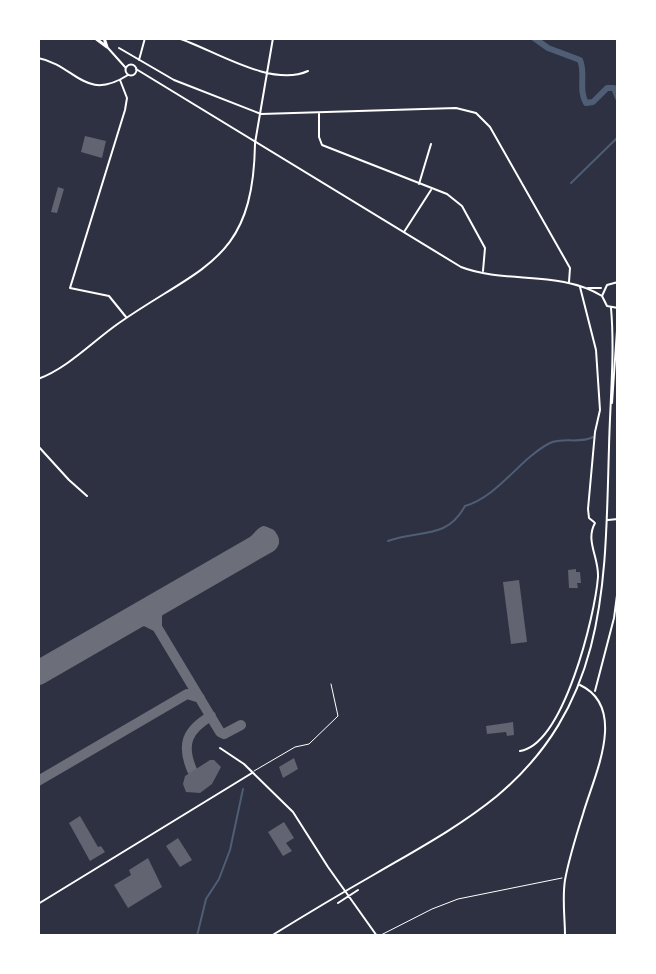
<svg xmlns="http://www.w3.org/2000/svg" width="656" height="974" font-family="Karla,sans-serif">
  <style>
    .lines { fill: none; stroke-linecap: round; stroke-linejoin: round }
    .stream { stroke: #4f5d75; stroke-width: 2 }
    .river { stroke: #4f5d75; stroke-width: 6 }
    .taxiway { stroke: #6c6f7a; stroke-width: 10 }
    .runway { stroke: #6c6f7a; stroke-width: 24 }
    .building { fill: #626471 }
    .service { stroke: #fff; stroke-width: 1 }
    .minor { stroke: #fff; stroke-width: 2 }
    .tertiary { stroke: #fff; stroke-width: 2 }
    .primary { stroke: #fff; stroke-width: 3 }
  </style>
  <rect width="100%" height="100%" fill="#2d3142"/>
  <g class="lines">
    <!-- stream -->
    <path class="stream" d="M571,183L618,137
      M388,541C418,529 446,541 465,506C499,496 519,459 550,443C563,437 580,444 593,437
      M197,936L206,899L219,879L230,850L243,789"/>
    <!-- river -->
    <path class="river" d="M534,38L548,48L580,60C586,74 578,89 586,103L593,102L607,88H614L618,98"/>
    <!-- taxiway -->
    <path class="taxiway" d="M236,559L261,533L264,531L271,534L274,542L272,545L251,550
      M126,622L145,621L157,627L220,732L224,734L241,725
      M157,627V614L169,597
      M192,770C181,744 187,730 211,716
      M38,781L187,694L200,698"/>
    <!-- runway -->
    <path class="runway" d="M38,673L267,541"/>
  </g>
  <!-- building -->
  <path class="building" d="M85,136L106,141L102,158L81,152Z
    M58,187L64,189L57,213L51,212Z
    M576,569V572H580L581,583H577L578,588H569L568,570Z
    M519,580L527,642L511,644L503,582Z
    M513,722L514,735L507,736L506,732L487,734L486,726Z
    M294,758L298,769L283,778L279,767Z
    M210,760H214L221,767L212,784L200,793L186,792L183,784L185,776Z
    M80,816L98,847L101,846L105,852L90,861L69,823Z
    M284,822L294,838L286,843L292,851L283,856L268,832Z
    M178,838L192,860L180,867L166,846Z
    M148,858L162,887L128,908L114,885L131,875L129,870Z"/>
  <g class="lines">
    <!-- service -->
    <path class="service" d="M254,771L295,747L309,744L338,716L331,684
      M379,936L432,909L458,899L562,878"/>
    <!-- minor -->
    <path class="minor" d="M178,38C214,50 271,88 308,71
      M119,48L174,80L261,114L456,108L476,113L490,127L570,268L569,282
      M139,60L145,38
      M120,80L127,98L125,110L70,288L109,296L126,317
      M319,114V137L322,145L447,194L462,206L485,248L483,271
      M255,143L273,38
      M419,184L431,144
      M404,232L431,190
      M580,287L596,350L600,410L595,432L588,509L589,518L594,522
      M38,446L69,480L87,496
      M595,691L614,618L618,588
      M220,748L244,764L293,812L328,867L377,936
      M520,751C564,744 595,615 598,577C599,557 585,541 595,523
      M338,903L358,890
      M38,904L252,773
      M565,936C565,917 562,899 565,880C569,858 576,836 583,814C593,778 629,708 580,685"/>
    <!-- tertiary -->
    <path class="tertiary" d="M108,48L125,67
      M38,58C76,65 84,103 128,75
      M125.5 70a5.5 5.5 0 1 1 11 0a5.5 5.5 0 1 1-11 0Z
      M136,69L461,267C505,284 560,270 602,296
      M618,282L607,285L602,296L607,306L618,308
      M588,288H601
      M38,379C68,368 93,341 119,323C202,265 253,262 255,144
      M612,403L618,316
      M608,520L618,519
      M271,936C305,915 340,894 375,874C416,850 459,827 497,796C609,702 605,579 609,447C610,401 615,353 611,308"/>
    <!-- primary -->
    <path class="primary" d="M95,38L107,47
      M104,38L107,47"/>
  </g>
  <!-- border -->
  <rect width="656" height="974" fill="none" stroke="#ffffff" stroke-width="80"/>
</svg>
